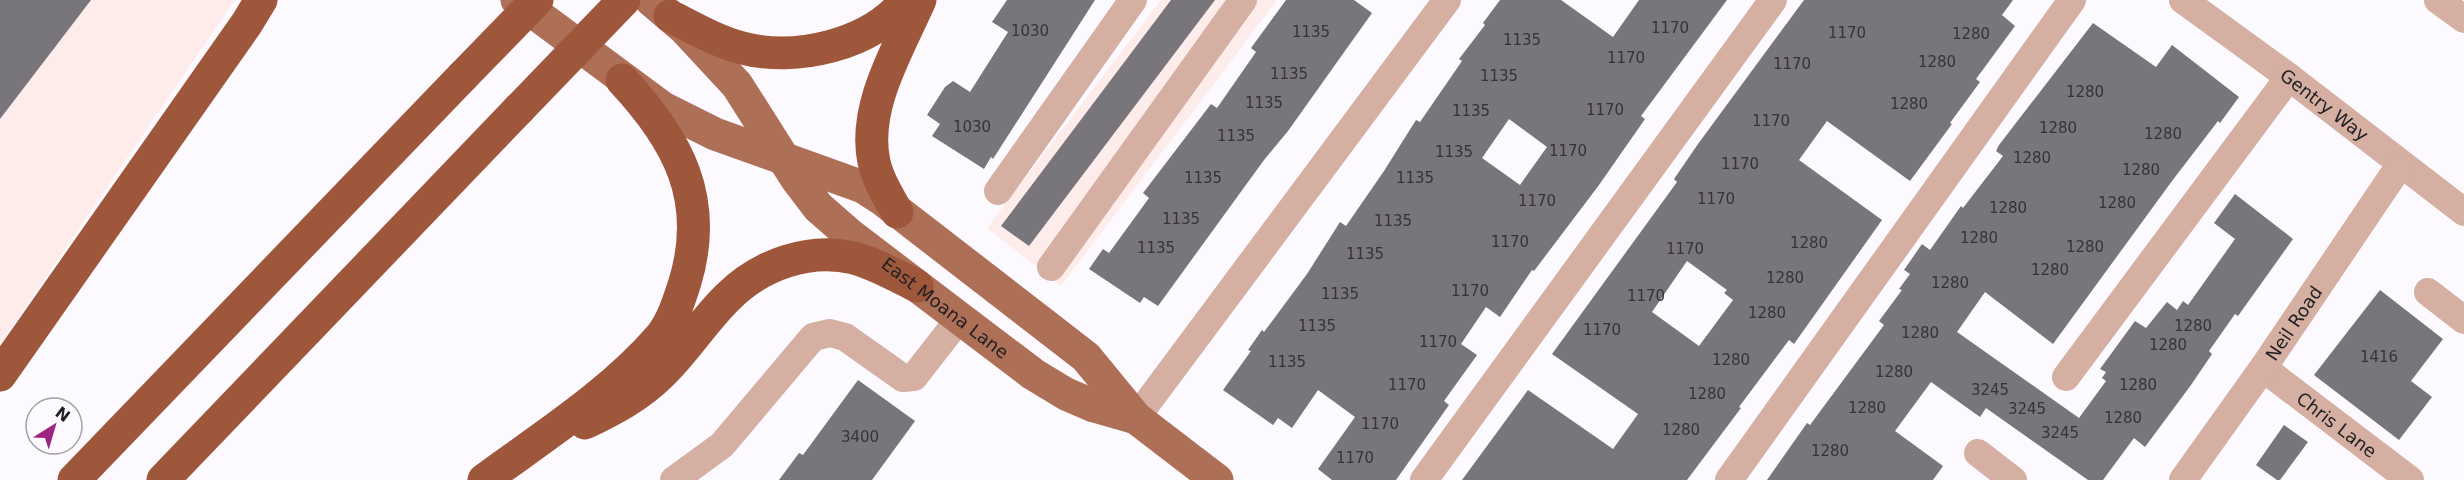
<svg xmlns="http://www.w3.org/2000/svg" width="2464" height="480" font-family="'DejaVu Sans',sans-serif">
  <style>
    .commercial { fill: #fdecea }
    .building { fill: #78757b; fill-rule: evenodd }
    .lines { fill: none; stroke-linecap: round; stroke-linejoin: round }
    .minor { stroke: #d4afa2; stroke-width: 28 }
    .major { stroke: #ae6f57; stroke-width: 33 }
    .highway { stroke: #9f573b; stroke-width: 33 }
    .highway-bridge { stroke: #9f573b; stroke-width: 33 }
    .labels { text-anchor: middle; dominant-baseline: central; stroke-width: 6; stroke-linejoin: round; paint-order: stroke }
    .number-label { font-size: 15px; fill: #363438 }
    .street-label { font-size: 18px; fill: #201f22; stroke: #fcf9ff }
  </style>
  <rect width="100%" height="100%" fill="#fcf9ff"/>
  <!-- commercial -->
  <path class="commercial" d="M0,0H235L0,344Z
    M1161,0H1277L1061,286L987,228Z"/>
  <!-- building -->
  <path class="building" d="M0,0H91L0,119Z
    M1007,0H1095L993,159L991,157L984,169L932,136L940,124L927,115L945,87L953,81L970,92L1008,32L992,22Z
    M1171,0H1215L1029,246L1001,226Z
    M1286,0H1354L1372,13L1288,131L1264,160L1158,306L1144,297L1140,303L1089,269L1103,249L1109,253L1149,198L1143,193L1211,104L1217,108L1256,52L1251,48Z
    M1500,0H1561L1613,37L1639,0H1727L1641,116L1645,119L1599,185L1534,271L1532,270L1500,317L1486,307L1461,344L1477,355L1444,401L1449,405L1396,480H1332L1318,469L1355,417L1318,390L1292,428L1278,418L1273,425L1223,390L1251,351L1248,350L1262,330L1264,332L1307,274L1340,222L1346,226L1384,171L1416,120L1420,122L1462,61L1459,59L1485,25L1483,23ZM1509,119L1547,147L1520,185L1482,158Z
    M1804,0H2013L2002,15L2015,26L1976,79L1980,82L1950,123L1952,124L1910,181L1827,121L1799,160L1882,220L1794,344L1789,340L1739,407L1741,408L1687,480H1462L1528,390L1613,449L1638,414L1552,354L1677,182L1674,179L1698,144ZM1687,261L1727,290L1724,293L1733,300L1699,346L1652,312Z
    M2093,23L2156,67L2172,45L2239,97L2220,123L2218,121L2172,181L2053,344L1985,292L1957,332L2079,418L2106,381L2102,378L2106,372L2100,369L2135,321L2146,328L2167,302L2177,310L2183,301L2188,305L2235,239L2214,223L2235,194L2293,239L2238,316L2235,314L2209,351L2212,354L2191,385L2145,447L2134,438L2103,480H2088L1986,408L1980,417L1931,382L1895,431L1943,466L1933,480H1767L1807,423L1810,425L1884,325L1879,321L1902,290L1899,289L1910,274L1904,270L1922,244L1930,250L1961,206L1963,208L2003,156L1996,151L1999,145Z
    M2380,290L2443,339L2411,381L2432,397L2399,440L2314,375Z
    M858,380L915,421L872,480H779L799,453L803,455Z
    M2284,425L2308,442L2280,480H2277L2256,465Z"/>
  <g class="lines">
    <!-- minor -->
    <g class="minor">
      <path id="s1" d="M2183,0L2289,77L2464,212"/>
      <path d="M2438,0L2464,19"/>
      <path d="M998,191L1133,0"/>
      <path d="M1051,267L1243,0"/>
      <path d="M2428,292L2464,320"/>
      <path id="s2" d="M2263,368L2410,480"/>
      <path d="M2066,377L2289,77"/>
      <path d="M1136,418L1447,0"/>
      <path d="M1978,453L2013,480"/>
      <path d="M674,480L722,445L813,337L830,333L845,337L903,378L914,377L960,318"/>
      <path d="M1424,480L1773,0"/>
      <path d="M1729,480L2072,0"/>
      <path id="s3" d="M2183,480L2263,368L2400,165"/>
    </g>
    <!-- major -->
    <g class="major">
      <path d="M517,0L663,108L715,134L863,187L883,200L1086,357L1136,418L1217,480"/>
      <path id="s4" d="M651,0L685,29L737,85L796,178L818,207L850,235L1033,374L1066,394L1094,406L1136,418"/>
    </g>
    <!-- highway -->
    <path class="highway" d="M670,16C694,28 716,41 742,48C796,62 871,45 906,0
      M897,212C888,196 878,180 874,162C862,107 899,48 920,0
      M0,375L247,23L261,0
      M585,423C614,409 639,396 662,373C686,350 704,320 728,297C760,265 809,247 854,258C876,264 897,276 917,286
      M74,480L463,76
      M163,480L519,109
      M484,480C544,436 612,393 661,336C673,321 679,300 685,282C710,199 678,140 622,80"/>
    <!-- highway-bridge -->
    <path class="highway-bridge" d="M463,76L537,0
      M519,109L624,0"/>
  </g>
  <g class="labels">
    <!-- number labels -->
    <g class="number-label">
      <text x="1670" y="28">1170</text>
      <text x="1030" y="31">1030</text>
      <text x="1311" y="32">1135</text>
      <text x="1847" y="33">1170</text>
      <text x="1971" y="34">1280</text>
      <text x="1522" y="40">1135</text>
      <text x="1626" y="58">1170</text>
      <text x="1937" y="62">1280</text>
      <text x="1792" y="64">1170</text>
      <text x="1289" y="74">1135</text>
      <text x="1499" y="76">1135</text>
      <text x="2085" y="92">1280</text>
      <text x="1264" y="103">1135</text>
      <text x="1909" y="104">1280</text>
      <text x="1605" y="110">1170</text>
      <text x="1471" y="111">1135</text>
      <text x="1771" y="121">1170</text>
      <text x="972" y="127">1030</text>
      <text x="2058" y="128">1280</text>
      <text x="2163" y="134">1280</text>
      <text x="1236" y="136">1135</text>
      <text x="1568" y="151">1170</text>
      <text x="1454" y="152">1135</text>
      <text x="2032" y="158">1280</text>
      <text x="1740" y="164">1170</text>
      <text x="2141" y="170">1280</text>
      <text x="1203" y="178">1135</text>
      <text x="1415" y="178">1135</text>
      <text x="1716" y="199">1170</text>
      <text x="1537" y="201">1170</text>
      <text x="2117" y="203">1280</text>
      <text x="2008" y="208">1280</text>
      <text x="1181" y="219">1135</text>
      <text x="1393" y="221">1135</text>
      <text x="1979" y="238">1280</text>
      <text x="1510" y="242">1170</text>
      <text x="1809" y="243">1280</text>
      <text x="2085" y="247">1280</text>
      <text x="1156" y="248">1135</text>
      <text x="1685" y="249">1170</text>
      <text x="1365" y="254">1135</text>
      <text x="2050" y="270">1280</text>
      <text x="1785" y="278">1280</text>
      <text x="1950" y="283">1280</text>
      <text x="1470" y="291">1170</text>
      <text x="1340" y="294">1135</text>
      <text x="1646" y="296">1170</text>
      <text x="1767" y="313">1280</text>
      <text x="1317" y="326">1135</text>
      <text x="2193" y="326">1280</text>
      <text x="1602" y="330">1170</text>
      <text x="1920" y="333">1280</text>
      <text x="1438" y="342">1170</text>
      <text x="2168" y="345">1280</text>
      <text x="2379" y="357">1416</text>
      <text x="1731" y="360">1280</text>
      <text x="1287" y="362">1135</text>
      <text x="1894" y="372">1280</text>
      <text x="1407" y="385">1170</text>
      <text x="2138" y="385">1280</text>
      <text x="1990" y="390">3245</text>
      <text x="1707" y="394">1280</text>
      <text x="1867" y="408">1280</text>
      <text x="2027" y="409">3245</text>
      <text x="2123" y="418">1280</text>
      <text x="1380" y="424">1170</text>
      <text x="1681" y="430">1280</text>
      <text x="2060" y="433">3245</text>
      <text x="860" y="437">3400</text>
      <text x="1830" y="451">1280</text>
      <text x="1355" y="458">1170</text>
    </g>
    <!-- street labels -->
    <g class="street-label">
      <text stroke="none"><textPath href="#s1" startOffset="176">Gentry Way</textPath></text>
      <text stroke="none"><textPath href="#s4" startOffset="430">East Moana Lane</textPath></text>
      <text stroke="none"><textPath href="#s3" startOffset="192">Neil Road</textPath></text>
      <text stroke="none"><textPath href="#s2" startOffset="93">Chris Lane</textPath></text>
    </g>
  </g>
  <!-- north arrow -->
  <g transform="translate(54 426) rotate(37)"><circle r="28" fill="#fcf9ff" stroke="#a4a2a7" stroke-width="1.5"/>
  <path d="M0-4.5L10 22L0 15L-10 22Z" fill="#9b257f"/>
  <text y="-9" font-size="16" font-weight="bold" text-anchor="middle" fill="#201f22">N</text>
  </g>
</svg>
